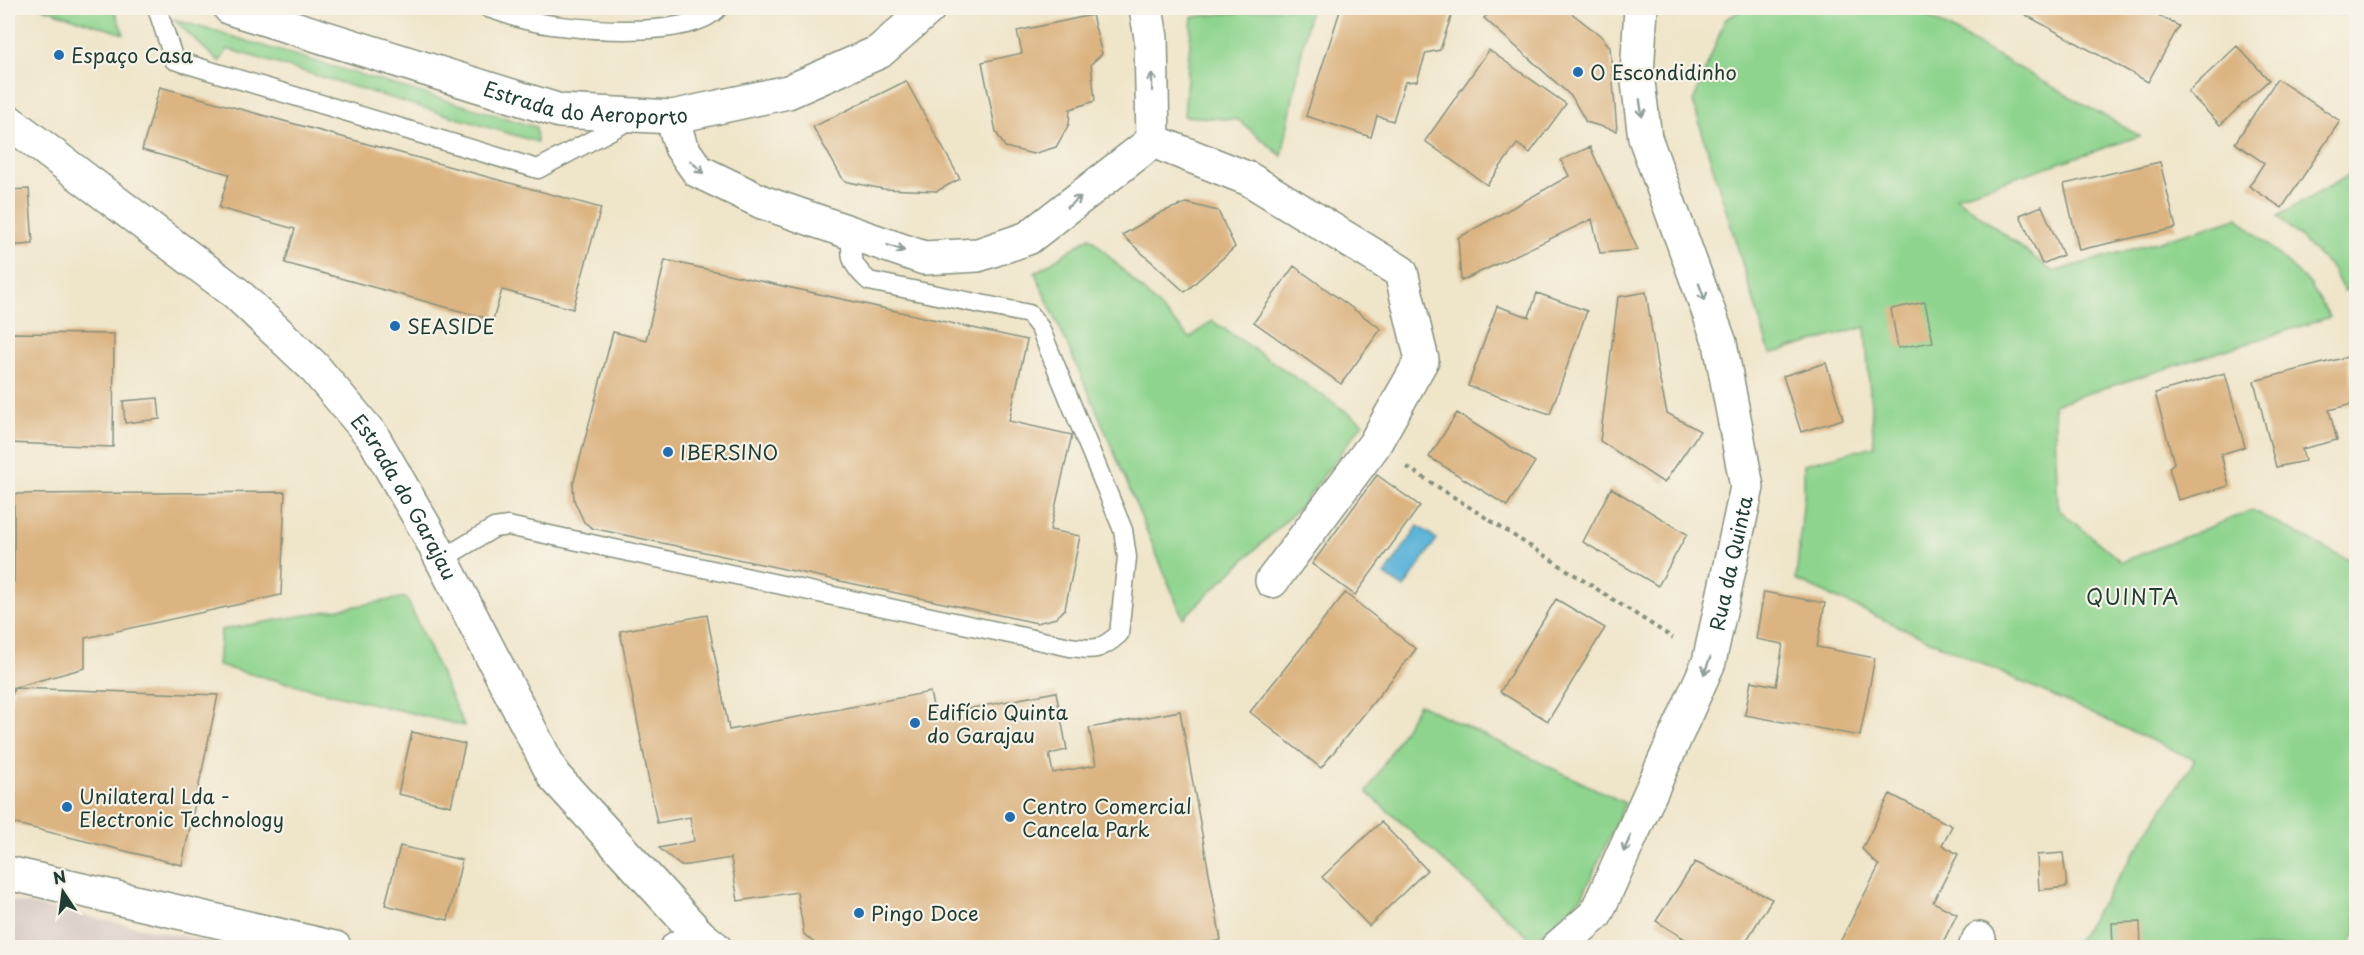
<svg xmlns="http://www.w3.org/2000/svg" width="2364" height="955" font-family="'Playpen Sans',sans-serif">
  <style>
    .industrial { fill: #cfc0bb }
    .green { fill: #8ed48e; stroke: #568861; stroke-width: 1.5 }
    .water { fill: #5bb4d9; stroke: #3d7886; stroke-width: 1.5 }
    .building { fill: #dbb481 }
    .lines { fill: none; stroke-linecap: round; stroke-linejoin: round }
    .lane-casing { stroke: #87917e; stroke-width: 21 }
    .street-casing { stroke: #87917e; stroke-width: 36 }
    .secondary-casing { stroke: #87917e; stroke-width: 36 }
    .path { stroke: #87917e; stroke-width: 4; stroke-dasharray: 4.5 4.5; stroke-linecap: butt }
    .lane { stroke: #fff; stroke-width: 18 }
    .street { stroke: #fff; stroke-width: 33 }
    .secondary { stroke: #fff; stroke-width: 33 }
    .oneway { stroke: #8f9e9a }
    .poi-dot { fill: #1f6fb2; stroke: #f7f3e8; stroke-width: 2 }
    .labels { text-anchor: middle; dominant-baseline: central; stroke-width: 4.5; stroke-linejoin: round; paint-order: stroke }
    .poi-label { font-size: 20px; fill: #1f3d34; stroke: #f7f3e8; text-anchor: start }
    .street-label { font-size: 20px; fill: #1f3d34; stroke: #f7f3e8 }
    .neighbourhood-label { font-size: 21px; letter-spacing: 1.5px; fill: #1f3d34; stroke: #f7f3e8 }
  </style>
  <rect width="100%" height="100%" fill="#f7f3e8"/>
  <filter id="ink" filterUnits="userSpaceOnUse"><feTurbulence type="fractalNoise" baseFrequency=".0167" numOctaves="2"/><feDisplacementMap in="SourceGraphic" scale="12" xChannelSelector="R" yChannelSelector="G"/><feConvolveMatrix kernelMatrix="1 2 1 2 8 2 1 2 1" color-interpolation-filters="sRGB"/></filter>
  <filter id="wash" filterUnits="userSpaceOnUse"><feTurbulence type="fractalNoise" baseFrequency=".008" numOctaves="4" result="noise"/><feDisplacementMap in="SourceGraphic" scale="24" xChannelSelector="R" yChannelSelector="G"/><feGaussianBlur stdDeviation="1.35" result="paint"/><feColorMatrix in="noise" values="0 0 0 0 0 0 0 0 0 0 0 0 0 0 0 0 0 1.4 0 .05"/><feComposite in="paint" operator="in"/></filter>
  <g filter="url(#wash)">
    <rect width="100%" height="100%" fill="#efe5c9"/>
    <!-- industrial -->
    <path class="industrial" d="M8,900L234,947H8Z"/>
    <!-- green -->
    <path class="green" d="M42,8H113L124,34Z
      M1283,8H1310L1282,156L1238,120L1184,116L1192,17Z
      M1744,8H1916L1929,17L2140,136L1956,197L2053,272L2238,218L2310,284L2330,317L2054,404L2058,509L2122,562L2252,510L2356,564V932L2349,947H2073L2195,760L1796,580L1804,495V464L1874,446L1865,327L1770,354L1693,102L1725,20Z
      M173,19L536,127L537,142L228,49L219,62Z
      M2356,171V285L2344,291L2331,268L2278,216Z
      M1090,237L1190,338L1212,321L1363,423L1301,506L1183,618L1096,409L1035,273Z
      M406,597L464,726L218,666L221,630Z
      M1419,704L1625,803L1582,897L1534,942L1367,792Z"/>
    <!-- water -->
    <path class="water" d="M1418,526L1437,539L1404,588L1385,575Z"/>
    <g id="blocks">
      <!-- building -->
      <path class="building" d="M1341,8H1454L1440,50L1426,53L1417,81L1405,82L1393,121L1377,116L1371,137L1306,116Z
        M1495,8H1565L1601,36L1610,47L1617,131L1586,122L1572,97L1484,18Z
        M2013,8H2145L2179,26L2148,82Z
        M1092,15L1102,54L1091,64L1095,101L1070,109L1069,124L1056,147L1033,154L1005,147L996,132L982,62L1022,53L1017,31Z
        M2237,46L2269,80L2220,125L2188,92Z
        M1489,50L1566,104L1530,153L1517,144L1487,185L1425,141Z
        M2277,79L2340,121L2282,208L2249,186L2264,163L2235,143Z
        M906,81L960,179L937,191L883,189L844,181L813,127Z
        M160,87L601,208L573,309L502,290L493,320L285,263L295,229L219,208L229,174L142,150Z
        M1590,147L1638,250L1600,253L1592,219L1461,281L1458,238L1569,176L1561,160Z
        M2160,162L2176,228L2079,250L2064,184Z
        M29,189L33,244L8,246V190Z
        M1186,203L1218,211L1235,247L1185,292L1122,235L1162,212Z
        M2042,206L2063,255L2042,264L2020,215Z
        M665,260L1027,340L1009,421L1072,435L1050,530L1080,536L1065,609L1056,618L1037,623L592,528L584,522L574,500L573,485L613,332L646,340Z
        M1294,266L1381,329L1341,384L1254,322Z
        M1646,292L1658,372L1667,413L1700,431L1664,483L1600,441L1618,297Z
        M1537,293L1587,311L1550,414L1468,386L1497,306L1529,317Z
        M1925,302L1933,342L1898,348L1891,309Z
        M8,333L114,334L113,447L8,443Z
        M2347,357L2356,403L2329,410L2337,440L2302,449L2305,461L2276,467L2254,381Z
        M1826,363L1843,419L1801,432L1783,376Z
        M2225,373L2245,447L2221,454L2229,486L2178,500L2169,467L2174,463L2155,393Z
        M158,398L160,419L125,423L123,401Z
        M1457,413L1535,462L1507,506L1429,457Z
        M1377,475L1420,506L1355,595L1312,564Z
        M1611,488L1687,534L1658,586L1583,542Z
        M285,492L281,595L85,638V668L8,689V584L14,582V494Z
        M1764,592L1825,603L1817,647L1875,658L1860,736L1745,715L1751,681L1776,686L1783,644L1756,639Z
        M1345,593L1416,649L1321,768L1250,712Z
        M1556,599L1605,628L1548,721L1500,692Z
        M707,615L729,730L930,692L935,715L1056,692L1067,750L1049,754L1053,773L1096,765L1089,728L1180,711L1221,940L1180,948H820L804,934L797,892L738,901L731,858L681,866L659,848L694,841L690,817L657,823L620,631Z
        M14,688L218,695L182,865L8,822V709Z
        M412,732L465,744L451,806L398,794Z
        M1890,794L1952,826L1942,845L1958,854L1933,902L1957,914L1940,948H1837L1879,866L1862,849Z
        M1381,822L1427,870L1369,926L1322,877Z
        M400,846L462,860L448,920L385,905Z
        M2063,853L2067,887L2039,890L2037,855Z
        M1695,862L1772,899L1742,948H1699L1656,921Z
        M2140,922L2141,948H2113L2112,923Z"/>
    </g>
  </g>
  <g filter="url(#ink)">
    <use href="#blocks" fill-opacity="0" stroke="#87917e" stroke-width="1.5"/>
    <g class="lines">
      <defs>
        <path id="lane" d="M157,8L174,60L538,169L632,119
          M488,8C499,11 511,16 522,19C562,30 690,41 718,8
          M442,559L494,528L508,526L1070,647C1094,650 1100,651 1119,634L1127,557L1123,530L1040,328L1029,314L869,281C851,265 849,256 852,233"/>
        <g id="street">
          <path d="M1146,8L1151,38L1153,141"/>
          <path d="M672,117L681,147L698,171L762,202L924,258L978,255L1028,238L1153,141"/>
          <path d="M1153,141L1249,179L1401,272L1422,360L1374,445L1272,581"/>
          <path d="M8,873L335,948"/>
          <path d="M677,948L700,936"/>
          <path id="s1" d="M1557,948L1596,914L1709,662L1747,487L1720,343L1645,138L1637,74L1641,8"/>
          <path d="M1975,948L1979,939"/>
        </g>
        <g id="secondary">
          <path id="s2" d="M230,8L560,111L672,117L788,92L879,52L929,8"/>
          <path id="s3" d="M8,121L236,293L313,366L373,437L426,529L554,776L700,936L715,948"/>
        </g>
      </defs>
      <!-- lane casing -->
      <use href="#lane" class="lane-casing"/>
      <!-- street casing -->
      <use href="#street" class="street-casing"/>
      <!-- secondary casing -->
      <use href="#secondary" class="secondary-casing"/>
      <!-- path -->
      <path class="path" d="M1407,467L1673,638"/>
      <!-- lane -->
      <use href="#lane" class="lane"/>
      <!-- street -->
      <use href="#street" class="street"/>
      <!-- secondary -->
      <use href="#secondary" class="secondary"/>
    </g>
    <!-- one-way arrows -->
    <defs><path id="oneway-shaft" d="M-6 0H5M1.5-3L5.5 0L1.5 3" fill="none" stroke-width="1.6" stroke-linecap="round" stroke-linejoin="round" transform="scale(1.5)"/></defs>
    <g class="oneway">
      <use href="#oneway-shaft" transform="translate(1152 82) rotate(-91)"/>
      <use href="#oneway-shaft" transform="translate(1641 108) rotate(82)"/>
      <use href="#oneway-shaft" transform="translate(697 167) rotate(44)"/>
      <use href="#oneway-shaft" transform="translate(1074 202) rotate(-38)"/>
      <use href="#oneway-shaft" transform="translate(896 248) rotate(19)"/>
      <use href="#oneway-shaft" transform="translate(1702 292) rotate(70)"/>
      <use href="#oneway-shaft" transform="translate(1707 666) rotate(111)"/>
      <use href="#oneway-shaft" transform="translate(1627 844) rotate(114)"/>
    </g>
  </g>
  <!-- markers -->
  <g class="poi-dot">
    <circle cx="59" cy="55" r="6"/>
    <circle cx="1578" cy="72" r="6"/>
    <circle cx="395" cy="326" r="6"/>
    <circle cx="668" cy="452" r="6"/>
    <circle cx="915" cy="723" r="6"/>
    <circle cx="67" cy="807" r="6"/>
    <circle cx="1010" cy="817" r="6"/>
    <circle cx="859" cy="913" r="6"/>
  </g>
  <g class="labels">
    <!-- poi labels -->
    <g class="poi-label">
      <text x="71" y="55">Espaço Casa</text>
      <text x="1590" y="72">O Escondidinho</text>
      <text x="407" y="326">SEASIDE</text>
      <text x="680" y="452">IBERSINO</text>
      <text x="927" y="712">Edifício Quinta<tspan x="927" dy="23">do Garajau</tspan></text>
      <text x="79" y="796">Unilateral Lda -<tspan x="79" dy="23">Electronic Technology</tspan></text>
      <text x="1022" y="806">Centro Comercial<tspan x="1022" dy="23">Cancela Park</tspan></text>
      <text x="871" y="913">Pingo Doce</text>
    </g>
    <!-- street labels -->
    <g class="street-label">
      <text stroke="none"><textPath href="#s2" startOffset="370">Estrada do Aeroporto</textPath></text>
      <text stroke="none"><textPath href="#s3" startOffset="552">Estrada do Garajau</textPath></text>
      <text stroke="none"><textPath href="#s1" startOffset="429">Rua da Quinta</textPath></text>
    </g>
    <!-- neighbourhood labels -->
    <g class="neighbourhood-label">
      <text x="2133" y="596">QUINTA</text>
    </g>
  </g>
  <!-- margin -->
  <rect width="2364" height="955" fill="none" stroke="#f7f3e8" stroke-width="30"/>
  <!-- north arrow -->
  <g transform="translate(63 892) rotate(347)" stroke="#f7f3e8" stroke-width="4.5" paint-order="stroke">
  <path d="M0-4.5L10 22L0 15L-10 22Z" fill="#1f3d34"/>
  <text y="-9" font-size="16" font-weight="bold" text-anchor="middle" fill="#1f3d34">N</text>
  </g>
</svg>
